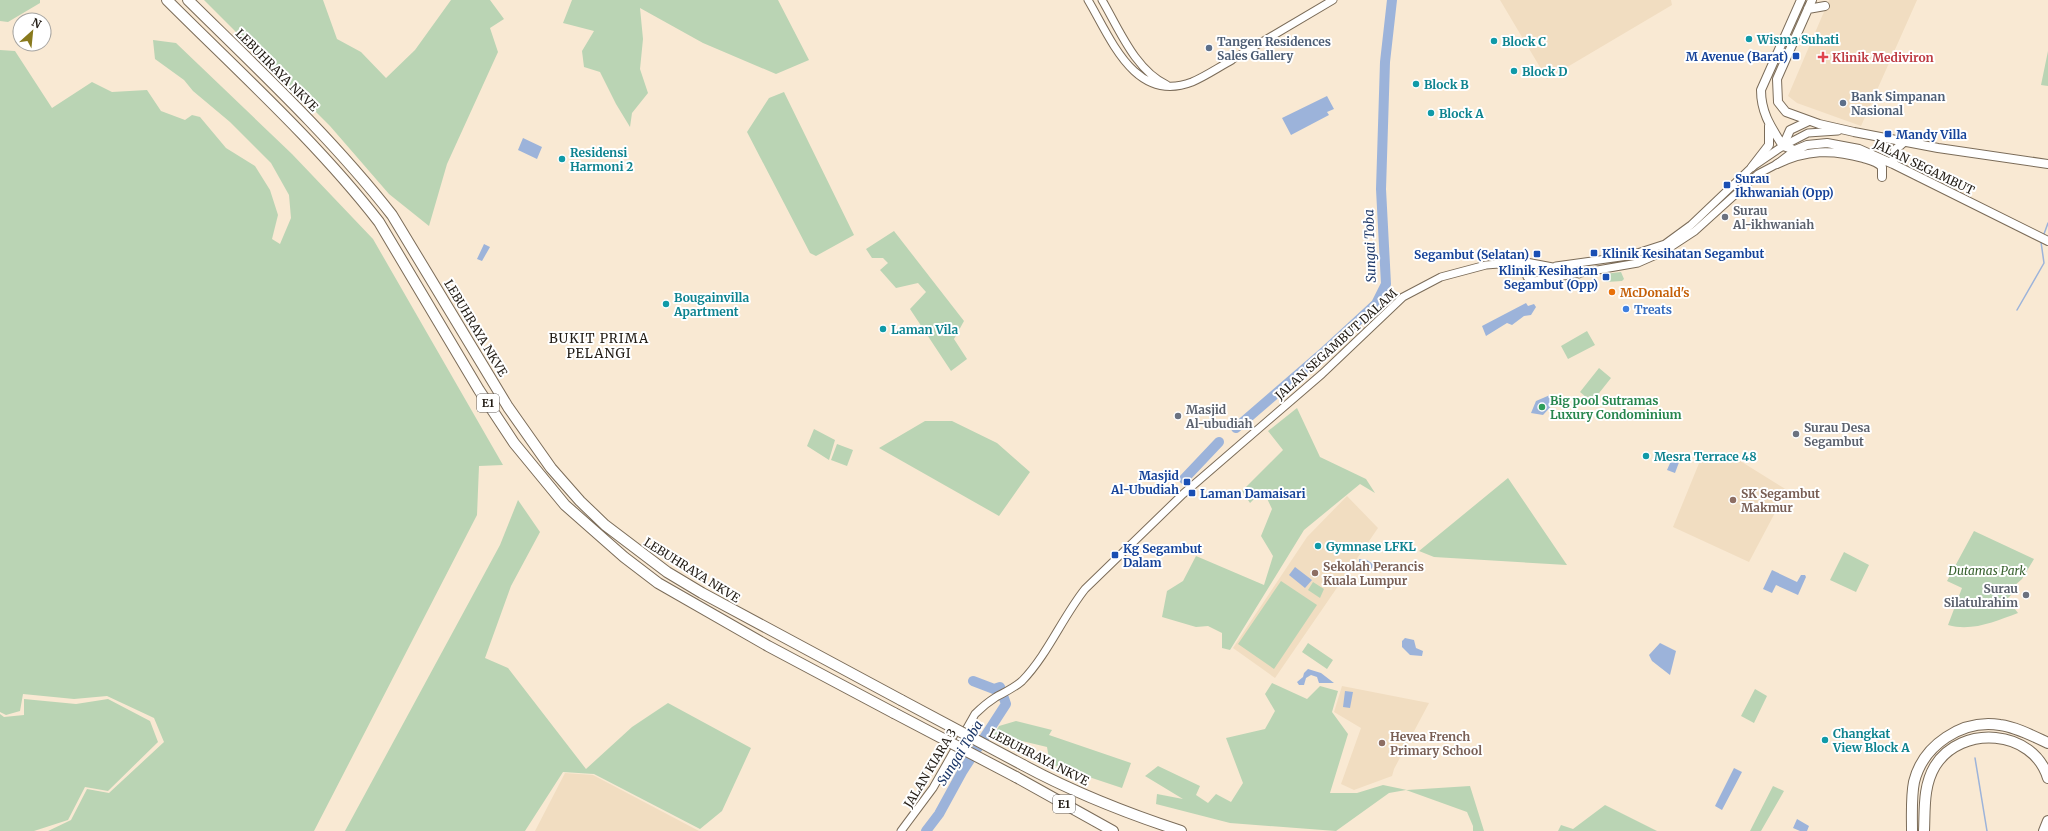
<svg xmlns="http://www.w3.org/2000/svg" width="2048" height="831" font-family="Merriweather,serif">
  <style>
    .built { fill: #f1ddc1 }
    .green { fill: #bad4b4 }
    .water { fill: #9cb3da }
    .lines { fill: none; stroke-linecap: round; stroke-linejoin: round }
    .stream { stroke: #9cb3da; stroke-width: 1.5 }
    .river { stroke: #9cb3da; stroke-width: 10 }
    .minor-casing { stroke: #7b6c59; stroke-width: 9 }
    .major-casing { stroke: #7b6c59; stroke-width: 10 }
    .highway-casing { stroke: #7b6c59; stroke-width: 12 }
    .minor { stroke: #fff; stroke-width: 7 }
    .major { stroke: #fff; stroke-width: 8 }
    .highway { stroke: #fff; stroke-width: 10 }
    .highway-bridge-casing { stroke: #7b6c59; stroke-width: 12; stroke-linecap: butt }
    .highway-bridge { stroke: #fff; stroke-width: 10 }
    .culture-dot { fill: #0f9aa8; stroke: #fff; stroke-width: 1.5 }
    .service-dot { fill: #5c6f8a; stroke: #fff; stroke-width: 1.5 }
    .transit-dot { fill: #1a4fb4; stroke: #fff; stroke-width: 1.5 }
    .health-dot { fill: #e0444e; stroke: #fff; stroke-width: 1.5 }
    .worship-dot { fill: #6b7280; stroke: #fff; stroke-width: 1.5 }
    .food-dot { fill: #e8710a; stroke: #fff; stroke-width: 1.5 }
    .shop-dot { fill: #3f7fe0; stroke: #fff; stroke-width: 1.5 }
    .leisure-dot { fill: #2e9e5b; stroke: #fff; stroke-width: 1.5 }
    .education-dot { fill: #8d6e63; stroke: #fff; stroke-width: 1.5 }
    .labels { text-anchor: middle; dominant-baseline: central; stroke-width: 4; stroke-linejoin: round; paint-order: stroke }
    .shield { fill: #fff; stroke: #645f5a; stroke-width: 1 }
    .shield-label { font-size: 11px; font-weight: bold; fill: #211b14 }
    .culture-label { font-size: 12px; font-weight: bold; fill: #0d838f; stroke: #fff; text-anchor: start }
    .service-label { font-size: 12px; font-weight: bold; fill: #4e5e75; stroke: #fff; text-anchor: start }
    .transit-label { font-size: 12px; font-weight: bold; fill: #164399; stroke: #fff; text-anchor: start }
    .health-label { font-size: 12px; font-weight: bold; fill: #be3a42; stroke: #fff; text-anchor: start }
    .street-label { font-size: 12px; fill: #211b14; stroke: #fff }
    .worship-label { font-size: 12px; font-weight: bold; fill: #5b616d; stroke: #fff; text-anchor: start }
    .food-label { font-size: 12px; font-weight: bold; fill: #c56008; stroke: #fff; text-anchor: start }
    .shop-label { font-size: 12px; font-weight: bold; fill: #366cbe; stroke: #fff; text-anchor: start }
    .leisure-label { font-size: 12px; font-weight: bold; fill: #27864d; stroke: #fff; text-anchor: start }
    .education-label { font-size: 12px; font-weight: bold; fill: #785e54; stroke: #fff; text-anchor: start }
    .park-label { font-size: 12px; font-style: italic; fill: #38612e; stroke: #fff }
    .water-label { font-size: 13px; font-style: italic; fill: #1c3768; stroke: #fff }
    .neighbourhood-label { font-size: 13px; letter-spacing: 1px; fill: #211b14; stroke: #fff }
  </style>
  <rect width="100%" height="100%" fill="#f9e9d3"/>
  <!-- built -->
  <path class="built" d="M1500,0H1671L1672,5L1547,79Z
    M1829,0H1917L1861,126L1797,103L1788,96Z
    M1729,454L1787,490L1749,562L1673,527L1702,456Z
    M1347,496L1378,528L1275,678L1233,648L1307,537Z
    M1342,686L1429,703L1394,769L1392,776L1354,790L1341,784L1361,728L1334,712Z
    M565,773L593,775L699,831H535Z"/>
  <!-- green -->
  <path class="green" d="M0,0H40V3L8,22L0,21Z
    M204,0H323L337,39L361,52L386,78L415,50L451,0H490L504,19L490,28L498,52L447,164L429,226L389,194L330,126Z
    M572,0H778L809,60L776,74L703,43L640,8L643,39L640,69L648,93L632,113L630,127L616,104L600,72L584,67L582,51L594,31L563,23Z
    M153,40L176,43L292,154L373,239L503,465L479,466L477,515L314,831H48L71,820L87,789L109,793L164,742L154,718L107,696L74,699L23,694L20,711L6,715L0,712V50L15,51L52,108L92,82L112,92L147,90L161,111L185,120L192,115L200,117L226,148L255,166L270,190L278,215L272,239L280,244L291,218L289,195L271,163L230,122L193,91L184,80L155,59Z
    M2048,51V86L2041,85Z
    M784,92L854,235L816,256L810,253L747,132L769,98Z
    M894,231L964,321L954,339L967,359L951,371L910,309L926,292L918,283L896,288L880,270L888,263L883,258H872L866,249Z
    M1621,272L1624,279L1622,281L1606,282L1603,277L1604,274Z
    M1587,331L1595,345L1568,359L1561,346Z
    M1599,368L1611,378L1592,402L1580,392Z
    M1297,408L1320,457L1366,479L1375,493L1360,484L1304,530L1230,650L1222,648V633L1208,626L1196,627L1162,617L1167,591L1183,581L1196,556L1264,585L1273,556L1261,536L1272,509L1263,490L1250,503L1242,491L1283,450L1268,431Z
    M925,421H952L997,443L1030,472L999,516L879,448Z
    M814,429L835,440L829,460L807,446Z
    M837,444L853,450L847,466L831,460Z
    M1508,478L1567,565L1434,557L1419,551Z
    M518,500L540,532L511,586L485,658L508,668L586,769L632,727L668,703L751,748L722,811L700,829L594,774L563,772L525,831H345L500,545Z
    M1974,531L2034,559L2022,579L2013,587L2015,591L2007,599L2018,613C1996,621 1972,632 1948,625L1962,588L1947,581Z
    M1844,552L1869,565L1856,592L1830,580Z
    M1281,581L1317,605L1274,669L1238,644Z
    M1313,582L1324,589L1320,598L1308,590Z
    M1308,643L1333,660L1327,669L1302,652Z
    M1272,683L1307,699L1320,686L1338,691L1332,712L1348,734L1330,793H1357L1383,785L1407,790L1470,786L1484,831H1473V826L1467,812L1406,790L1389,793L1336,831L1230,823L1156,804L1157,794L1183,799L1145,776L1158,766L1200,786L1196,795L1208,803L1216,794L1231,802L1243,783L1226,738L1265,729L1275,711L1265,694Z
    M1755,689L1767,696L1754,723L1741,716Z
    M24,699L76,704L108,699L150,721L158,742L108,791L85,787L68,820L34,831H0V714L4,717L24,715Z
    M1016,721L1052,730L1049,735L1131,763L1122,788L1050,764L1047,747L1022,741L1016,746L994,735L999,726Z
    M1773,786L1784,791L1761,831H1750Z
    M1605,805L1657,831H1558L1561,825L1573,829Z"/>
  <!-- water -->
  <path class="water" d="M1327,96L1334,109L1327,112L1329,115L1291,135L1282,118Z
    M523,138L542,147L537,159L518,150Z
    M484,244L490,247L482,261L477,259Z
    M1526,303L1528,306L1534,304L1536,307L1531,315L1524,316L1512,325L1507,323L1486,336L1482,326Z
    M1550,395L1556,401L1543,415L1531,413L1536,401Z
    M1674,454L1681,457L1675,473L1667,470Z
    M1359,559H1365L1375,565L1369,571L1359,566Z
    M1295,567L1312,580L1305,588L1289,575Z
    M1772,570L1797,582L1801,575H1805L1806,577L1798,595L1776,585L1772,593L1763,589Z
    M1405,638L1414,640L1416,648L1423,651L1422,656L1410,655L1402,647V641Z
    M1660,643L1676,651L1670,675L1652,661L1649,655Z
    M1308,669L1321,673L1334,683H1319L1317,677L1311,675L1306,678L1304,685H1299L1297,682L1303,677L1304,673Z
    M1345,691L1353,692L1350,708L1343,707Z
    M1734,768L1742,772L1722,810L1715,806Z
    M1797,819L1809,826L1807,831H1800L1793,828Z"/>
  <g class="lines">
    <!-- stream -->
    <path class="stream" d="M2044,234L2048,223
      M2017,310L2044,263L2041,242
      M1975,758L1987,831"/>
    <!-- river -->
    <path class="river" d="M1236,428L1325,351L1376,304L1386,284L1381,189L1385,62L1392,0
      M1184,479L1219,442
      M926,831L939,814L962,772L1006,704L1000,687L994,689L973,681"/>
    <defs>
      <path id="minor" d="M1088,0C1111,39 1135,104 1192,82C1206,76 1219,67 1232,60
        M1102,0C1119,29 1135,70 1167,85
        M1228,62L1333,0
        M1524,262L1527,277L1534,281L1638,263L1663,252L1695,231L1758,174L1777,164L1795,150
        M1556,266L1628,256L1665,244L1691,225L1752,167L1783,146L1808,133L1838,131
        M901,831L933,788L975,714C981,708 988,702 996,697C1005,692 1014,688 1022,681C1048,654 1062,618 1085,589L1183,494L1322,374L1403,297L1441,277L1486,265L1526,262L1574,271L1579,274"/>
      <path id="major" d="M1812,0L1777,79L1778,102L1786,112L1819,124L1854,132L1938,148L2048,164
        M1808,9L1825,6
        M1783,146L1795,150L1807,145L1827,143L1859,149L1893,164L2048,241
        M1783,146C1771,127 1761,113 1761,90L1801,0
        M1783,146L1790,130L1809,121
        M1777,164C1806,150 1832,149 1863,158C1870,160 1877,161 1882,167V177
        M1893,164L1895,150L1905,141
        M1752,167L1769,145V126"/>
      <path id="highway" d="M167,0C239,72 317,142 379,222L479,390L514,443L565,505L624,557L658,583L768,646L894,713
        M188,0C258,69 331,137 392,215L508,407L551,468L580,501L605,525L667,572L702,593L901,700
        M1023,765C1073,792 1126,813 1181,831
        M1016,777L1113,831
        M1912,831C1912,815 1911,797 1914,782C1923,745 1962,719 2000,725C2016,727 2033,736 2048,743
        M1924,831C1925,809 1923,786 1935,766C1961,724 2033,729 2048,778
        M2044,831L2048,821"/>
    </defs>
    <!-- minor casing -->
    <use href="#minor" class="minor-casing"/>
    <!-- major casing -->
    <use href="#major" class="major-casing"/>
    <!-- highway casing -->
    <use href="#highway" class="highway-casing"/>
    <!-- minor -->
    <use href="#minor" class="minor"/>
    <!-- major -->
    <use href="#major" class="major"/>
    <!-- highway -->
    <use href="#highway" class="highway"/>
    <defs>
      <path id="highway-bridge" d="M901,700L1023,765
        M894,713L1016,777"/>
    </defs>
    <!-- highway-bridge casing -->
    <use href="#highway-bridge" class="highway-bridge-casing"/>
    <!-- highway-bridge -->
    <use href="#highway-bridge" class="highway-bridge"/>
  </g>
  <!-- markers -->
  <g class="culture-dot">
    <circle cx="1749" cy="39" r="4"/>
    <circle cx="1494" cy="41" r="4"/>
    <circle cx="1514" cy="71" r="4"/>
    <circle cx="1416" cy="84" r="4"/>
    <circle cx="1431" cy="113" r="4"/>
    <circle cx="562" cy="159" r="4"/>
    <circle cx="666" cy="304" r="4"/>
    <circle cx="883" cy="329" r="4"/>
    <circle cx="1646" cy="456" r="4"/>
    <circle cx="1318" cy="546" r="4"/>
    <circle cx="1825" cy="740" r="4"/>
  </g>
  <g class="service-dot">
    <circle cx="1209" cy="48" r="4"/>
    <circle cx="1843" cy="103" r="4"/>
  </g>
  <g class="transit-dot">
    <rect x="1792" y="52" width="8" height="8" rx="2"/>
    <rect x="1884" y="130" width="8" height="8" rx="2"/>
    <rect x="1723" y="181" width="8" height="8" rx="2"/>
    <rect x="1590" y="249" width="8" height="8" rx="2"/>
    <rect x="1533" y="250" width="8" height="8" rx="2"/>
    <rect x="1602" y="273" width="8" height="8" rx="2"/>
    <rect x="1183" y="478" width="8" height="8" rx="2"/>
    <rect x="1188" y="489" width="8" height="8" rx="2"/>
    <rect x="1111" y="551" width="8" height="8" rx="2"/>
  </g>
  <path class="health-dot" d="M1821 51h4v4h4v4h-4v4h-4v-4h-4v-4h4z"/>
  <g class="worship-dot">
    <circle cx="1725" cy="217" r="4"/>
    <circle cx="1178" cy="416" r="4"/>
    <circle cx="1796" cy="434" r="4"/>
    <circle cx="2026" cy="595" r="4"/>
  </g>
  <circle class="food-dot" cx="1612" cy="292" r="4"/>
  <circle class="shop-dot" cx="1626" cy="309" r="4"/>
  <circle class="leisure-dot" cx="1542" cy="407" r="4"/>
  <g class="education-dot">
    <circle cx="1733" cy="500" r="4"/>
    <circle cx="1315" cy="573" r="4"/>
    <circle cx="1382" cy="743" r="4"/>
  </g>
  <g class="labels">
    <!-- shield labels -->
    <g class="shield">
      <rect x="477" y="394" width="22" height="18" rx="3"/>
      <rect x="1053" y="795" width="22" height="18" rx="3"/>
    </g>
    <g class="shield-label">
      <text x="488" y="403">E1</text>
      <text x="1064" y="804">E1</text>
    </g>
    <!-- culture labels -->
    <g class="culture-label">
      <text x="1757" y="39">Wisma Suhati</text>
      <text x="1502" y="41">Block C</text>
      <text x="1522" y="71">Block D</text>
      <text x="1424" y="84">Block B</text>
      <text x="1439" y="113">Block A</text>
      <text x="570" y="152">Residensi<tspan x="570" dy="14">Harmoni 2</tspan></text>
      <text x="674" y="297">Bougainvilla<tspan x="674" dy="14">Apartment</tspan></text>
      <text x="891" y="329">Laman Vila</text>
      <text x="1654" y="456">Mesra Terrace 48</text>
      <text x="1326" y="546">Gymnase LFKL</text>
      <text x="1833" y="733">Changkat<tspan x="1833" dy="14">View Block A</tspan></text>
    </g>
    <!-- service labels -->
    <g class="service-label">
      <text x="1217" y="41">Tangen Residences<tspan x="1217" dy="14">Sales Gallery</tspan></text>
      <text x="1851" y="96">Bank Simpanan<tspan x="1851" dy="14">Nasional</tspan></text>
    </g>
    <!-- transit labels -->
    <g class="transit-label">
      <text x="1788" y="56" text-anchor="end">M Avenue (Barat)</text>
      <text x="1896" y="134">Mandy Villa</text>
      <text x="1735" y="178">Surau<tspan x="1735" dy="14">Ikhwaniah (Opp)</tspan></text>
      <text x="1602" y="253">Klinik Kesihatan Segambut</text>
      <text x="1529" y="254" text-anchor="end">Segambut (Selatan)</text>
      <text x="1598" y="270" text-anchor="end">Klinik Kesihatan<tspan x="1598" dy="14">Segambut (Opp)</tspan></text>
      <text x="1179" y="475" text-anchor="end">Masjid<tspan x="1179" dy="14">Al-Ubudiah</tspan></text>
      <text x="1200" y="493">Laman Damaisari</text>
      <text x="1123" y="548">Kg Segambut<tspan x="1123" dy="14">Dalam</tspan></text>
    </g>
    <!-- health labels -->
    <g class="health-label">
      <text x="1832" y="57">Klinik Mediviron</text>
    </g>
    <!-- street labels -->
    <g class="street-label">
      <text transform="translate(277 70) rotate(45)">LEBUHRAYA NKVE</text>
      <text transform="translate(1924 167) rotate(26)">JALAN SEGAMBUT</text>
      <text transform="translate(476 328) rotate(59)">LEBUHRAYA NKVE</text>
      <text transform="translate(1336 344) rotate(-42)">JALAN SEGAMBUT DALAM</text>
      <text transform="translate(692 570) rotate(32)">LEBUHRAYA NKVE</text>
      <text transform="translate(1039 757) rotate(27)">LEBUHRAYA NKVE</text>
      <text transform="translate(930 768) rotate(-59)">JALAN KIARA 3</text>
    </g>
    <!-- worship labels -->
    <g class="worship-label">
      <text x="1733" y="210">Surau<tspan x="1733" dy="14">Al-ikhwaniah</tspan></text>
      <text x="1186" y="409">Masjid<tspan x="1186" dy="14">Al-ubudiah</tspan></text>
      <text x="1804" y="427">Surau Desa<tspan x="1804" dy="14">Segambut</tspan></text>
      <text x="2018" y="588" text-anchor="end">Surau<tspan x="2018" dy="14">Silatulrahim</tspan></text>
    </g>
    <!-- food labels -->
    <g class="food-label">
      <text x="1620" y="292">McDonald's</text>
    </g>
    <!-- shop labels -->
    <g class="shop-label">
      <text x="1634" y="309">Treats</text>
    </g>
    <!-- leisure labels -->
    <g class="leisure-label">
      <text x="1550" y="400">Big pool Sutramas<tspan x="1550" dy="14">Luxury Condominium</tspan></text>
    </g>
    <!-- education labels -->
    <g class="education-label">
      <text x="1741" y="493">SK Segambut<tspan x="1741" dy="14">Makmur</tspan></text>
      <text x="1323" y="566">Sekolah Perancis<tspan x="1323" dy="14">Kuala Lumpur</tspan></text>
      <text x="1390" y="736">Hevea French<tspan x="1390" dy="14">Primary School</tspan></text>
    </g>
    <!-- park labels -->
    <g class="park-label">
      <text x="1987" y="570">Dutamas Park</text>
    </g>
    <!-- water labels -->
    <g class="water-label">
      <text transform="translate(1370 246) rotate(-92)">Sungai Toba</text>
      <text transform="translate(960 753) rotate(-58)">Sungai Toba</text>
    </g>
    <!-- neighbourhood labels -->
    <g class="neighbourhood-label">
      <text x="599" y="338">BUKIT PRIMA<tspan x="599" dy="15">PELANGI</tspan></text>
    </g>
  </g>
  <!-- north arrow -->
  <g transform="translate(32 32) rotate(27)"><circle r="19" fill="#ffffff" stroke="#a6a4a1"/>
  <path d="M0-3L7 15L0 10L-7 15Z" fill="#88791d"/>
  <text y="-6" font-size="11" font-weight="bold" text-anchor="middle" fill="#211b14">N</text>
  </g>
</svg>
